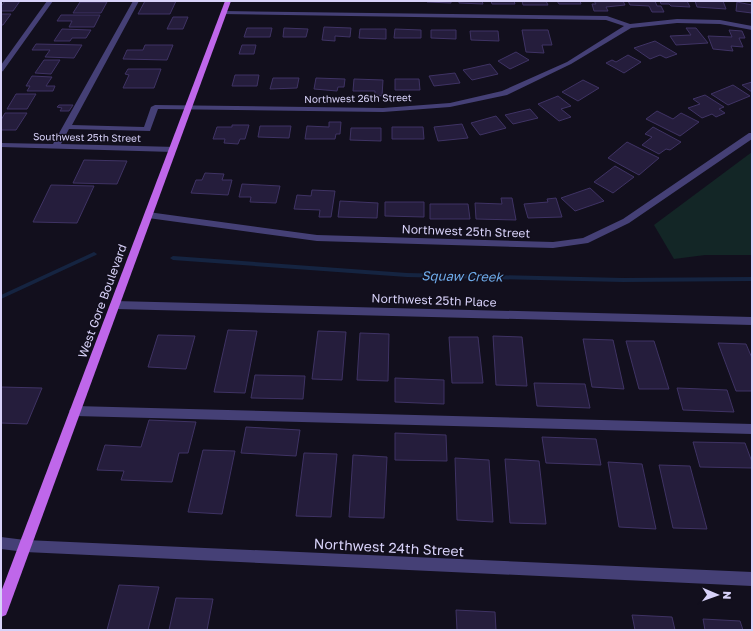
<svg xmlns="http://www.w3.org/2000/svg" width="753" height="631" font-family="'Golos Text',sans-serif">
  <style>
    .green { fill: #132626 }
    .lines { fill: none; stroke-linecap: round; stroke-linejoin: round }
    .stream { fill: #152441; fill-rule: evenodd }
    .building { fill: #251d3c; stroke: #3f3364 }
    .minor { fill: #454076; fill-rule: evenodd }
    .major { fill: #bf67ea; fill-rule: evenodd }
    .labels { text-anchor: middle; dominant-baseline: central; stroke-width: 3; stroke-linejoin: round; paint-order: stroke }
    .far-street-label { font-size: 10px; fill: #d8d2f9; stroke: #120f1d }
    .street-label { font-size: 12px; fill: #d8d2f9; stroke: #120f1d }
    .water-label { font-size: 13px; font-style: italic; fill: #6eabea; stroke: #120f1d }
    .near-street-label { font-size: 14px; fill: #d8d2f9; stroke: #120f1d }
  </style>
  <rect width="100%" height="100%" fill="#120f1d"/>
  <!-- green -->
  <path class="green" d="M752,152V255H705L674,259L654,225Z"/>
  <g class="lines">
    <!-- stream -->
    <path class="stream" d="M94,252L97,254L96,255L1,299V295Z
      M173,256L407,273L623,278L752,277V281L623,282L407,277L173,260L170,258Z"/>
  </g>
  <!-- building -->
  <path class="building" d="M5,1H20L13,11H1V6Z
    M145,1H176L170,14H138Z
    M427,1H451V3L427,2Z
    M459,1H482L483,4L459,3Z
    M491,1H514L515,4H492Z
    M522,1H546L548,5H523Z
    M557,1H580L581,4H559Z
    M594,1H623L625,5L606,7L608,11H594L592,4H596Z
    M628,1H655L657,6H661L664,12H652L649,6L630,5Z
    M660,1H687L690,7L671,6L669,4H661Z
    M695,1H723L726,9L697,7Z
    M80,2H107L101,13H73Z
    M737,2L752,5V13L736,11Z
    M1,14H11L3,25H1Z
    M61,15H100L94,27H69L72,21H57Z
    M173,17H188L183,29H167Z
    M324,27L351,28L350,37L335,36V41L322,40Z
    M247,28H272L270,37H244Z
    M284,28L308,29L306,37H283Z
    M686,28H696L708,43L676,45L670,36L691,35Z
    M62,29L91,30L86,38H72L70,41H54Z
    M360,29H386V39L359,38Z
    M395,29L421,30V38H394Z
    M431,30H456V39L431,38Z
    M522,30H548L552,45H542L544,53L526,52Z
    M729,30L742,31L745,38H739L743,47L731,46L733,51L713,49L708,36L732,37Z
    M470,31H498L499,41L471,40Z
    M655,41L677,54L666,58L660,55L650,59L634,48Z
    M36,44L82,45L74,58L45,57L50,50H32Z
    M145,45H173L167,60L123,59L127,50H143Z
    M242,45H256L254,54H239Z
    M516,52L529,60L510,69L498,61Z
    M628,55L641,62L624,73L606,63L612,60L616,62Z
    M44,60H60L51,74L35,73Z
    M490,64L498,74L472,80L463,70Z
    M128,69H161L154,88H123L129,75L125,74Z
    M455,73L460,83L434,86L429,76Z
    M235,75H259L257,86H232Z
    M32,76L52,77L46,86H55L53,91H27L30,86H26Z
    M273,78H299L297,88L270,89Z
    M316,78L345,79L344,87H338L337,91L314,89Z
    M354,79L383,80L382,96L375,95V91H353Z
    M395,79H419L420,90H395Z
    M583,80L599,88L578,101L562,92Z
    M752,82V92L742,85Z
    M733,85L750,96L728,105L711,94Z
    M16,94H36L27,109H7Z
    M705,95L724,107L719,109L725,113L716,117L712,114L702,118L688,108L700,104L693,99Z
    M558,96L571,106L561,109L571,117L559,121L538,104Z
    M59,105H73L69,111H60L62,108L57,107Z
    M530,109L538,118L513,124L505,115Z
    M657,111L673,119L681,113L699,122L680,136L646,119Z
    M5,113H27L16,130H1V120Z
    M496,116L506,128L480,135L471,123Z
    M329,122H341L340,134H336L335,139H305L307,126L329,127Z
    M462,124L468,138L438,141L434,127Z
    M232,125H249L245,139H240L238,144L224,143L225,139H213L217,127H232Z
    M260,126H291L289,138L258,137Z
    M392,127H423L424,139H392Z
    M653,127L681,142L670,150L666,149L659,154L642,145L652,137L645,134Z
    M351,128H381V141L350,140Z
    M627,142L659,158L639,175L608,158Z
    M84,160L127,161L117,184L73,183Z
    M615,166L634,177L613,193L594,182Z
    M205,173L224,174L222,180H232L228,195L191,193L196,180H202Z
    M242,184L280,186L276,203L250,202L251,197H239Z
    M51,185L94,186L77,223L33,222Z
    M590,188L604,201L575,211L561,198Z
    M312,190L335,191L331,217H319L320,210L294,209L297,195L311,196Z
    M501,198H512L516,220L476,219L475,203L502,204Z
    M556,198L562,217L528,218L524,204L548,202L547,199Z
    M340,201L378,203L377,218L338,217Z
    M385,202H424V217L385,216Z
    M430,204H468L470,219H430Z
    M228,330L257,331L245,393L214,392Z
    M318,331L346,332L342,380L312,379Z
    M360,333L389,334L388,381L357,380Z
    M158,335L195,336L186,369L148,367Z
    M493,336L522,337L527,386L496,385Z
    M449,337H478L483,383H452Z
    M583,339L613,340L624,389L592,387Z
    M626,341H654L669,389H639Z
    M718,343L746,344L752,358V391H736Z
    M255,375L305,376L303,399L251,398Z
    M395,378L444,380V404L395,402Z
    M534,383L585,384L590,408L537,406Z
    M1,387L42,388L27,424L1,423Z
    M677,388L727,390L734,412L683,410Z
    M149,420L196,422L188,453H179L172,482L121,480L124,471L97,470L105,445L141,447Z
    M246,427L300,430L296,456L241,453Z
    M395,433L446,435L447,461L395,460Z
    M542,437L596,439L601,465L546,463Z
    M693,442L745,443L752,462V468L700,467Z
    M203,450L235,451L222,514L188,512Z
    M304,453L337,454L331,517L296,516Z
    M353,455L387,457L384,518L349,517Z
    M455,458L489,460L493,522L457,520Z
    M505,459L539,461L546,524L510,523Z
    M608,462L642,464L656,529L619,527Z
    M659,465L690,466L707,529L673,528Z
    M119,585L159,587L148,630H107Z
    M176,598L213,599L207,630H169Z
    M456,610L495,612L496,630H457Z
    M632,615L672,617L675,630H635Z
    M703,619L740,621L743,630H705Z"/>
  <g class="lines">
    <!-- minor -->
    <path class="minor" d="M47,1H53L3,71L1,72V65Z
      M133,1H139L72,125L144,127L151,107L155,105L383,108L450,103L502,91L567,62L624,26L606,20L222,14V12L224,11L607,16L630,24L677,19L720,20L752,26V30L720,24L677,23L631,28L571,64L507,95L450,107L383,112L158,109L150,131L69,129L61,144L176,147V151L173,152L1,147V143L53,144Z
      M749,133H752V139L629,223L588,243L553,248L317,241L148,218L144,215L148,212L317,235L553,242L583,238L623,219Z
      M115,301L752,317V325L115,309L112,308L110,305L112,302Z
      M75,406L752,424V434L75,416L71,414L69,411L71,408Z
      M1,537L25,540L752,572V586L25,552L1,549Z"/>
    <!-- major -->
    <path class="major" d="M225,1H231L8,610L6,615L1,617V592Z"/>
  </g>
  <g class="labels">
    <!-- far-street labels -->
    <g class="far-street-label">
      <text transform="translate(358 98) rotate(-1)">Northwest 26th Street</text>
      <text transform="translate(87 137) rotate(1)">Southwest 25th Street</text>
    </g>
    <!-- street labels -->
    <g class="street-label">
      <text transform="translate(466 231) rotate(2)">Northwest 25th Street</text>
      <text transform="translate(434 300) rotate(2)">Northwest 25th Place</text>
      <text transform="translate(102 301) rotate(-70)">West Gore Boulevard</text>
    </g>
    <!-- water labels -->
    <g class="water-label">
      <text transform="translate(462 276) rotate(1)">Squaw Creek</text>
    </g>
    <!-- near-street labels -->
    <g class="near-street-label">
      <text transform="translate(389 547) rotate(3)">Northwest 24th Street</text>
    </g>
  </g>
  <!-- border -->
  <rect width="753" height="631" fill="none" stroke="#d8d2f9" stroke-width="4"/>
  <!-- north arrow -->
  <g transform="translate(717 595) rotate(92)" stroke="#120f1d" stroke-width="3" paint-order="stroke">
  <path d="M0-3L7 15L0 10L-7 15Z" fill="#d8d2f9"/>
  <text y="-6" font-size="11" font-weight="bold" text-anchor="middle" fill="#d8d2f9">N</text>
  </g>
</svg>
